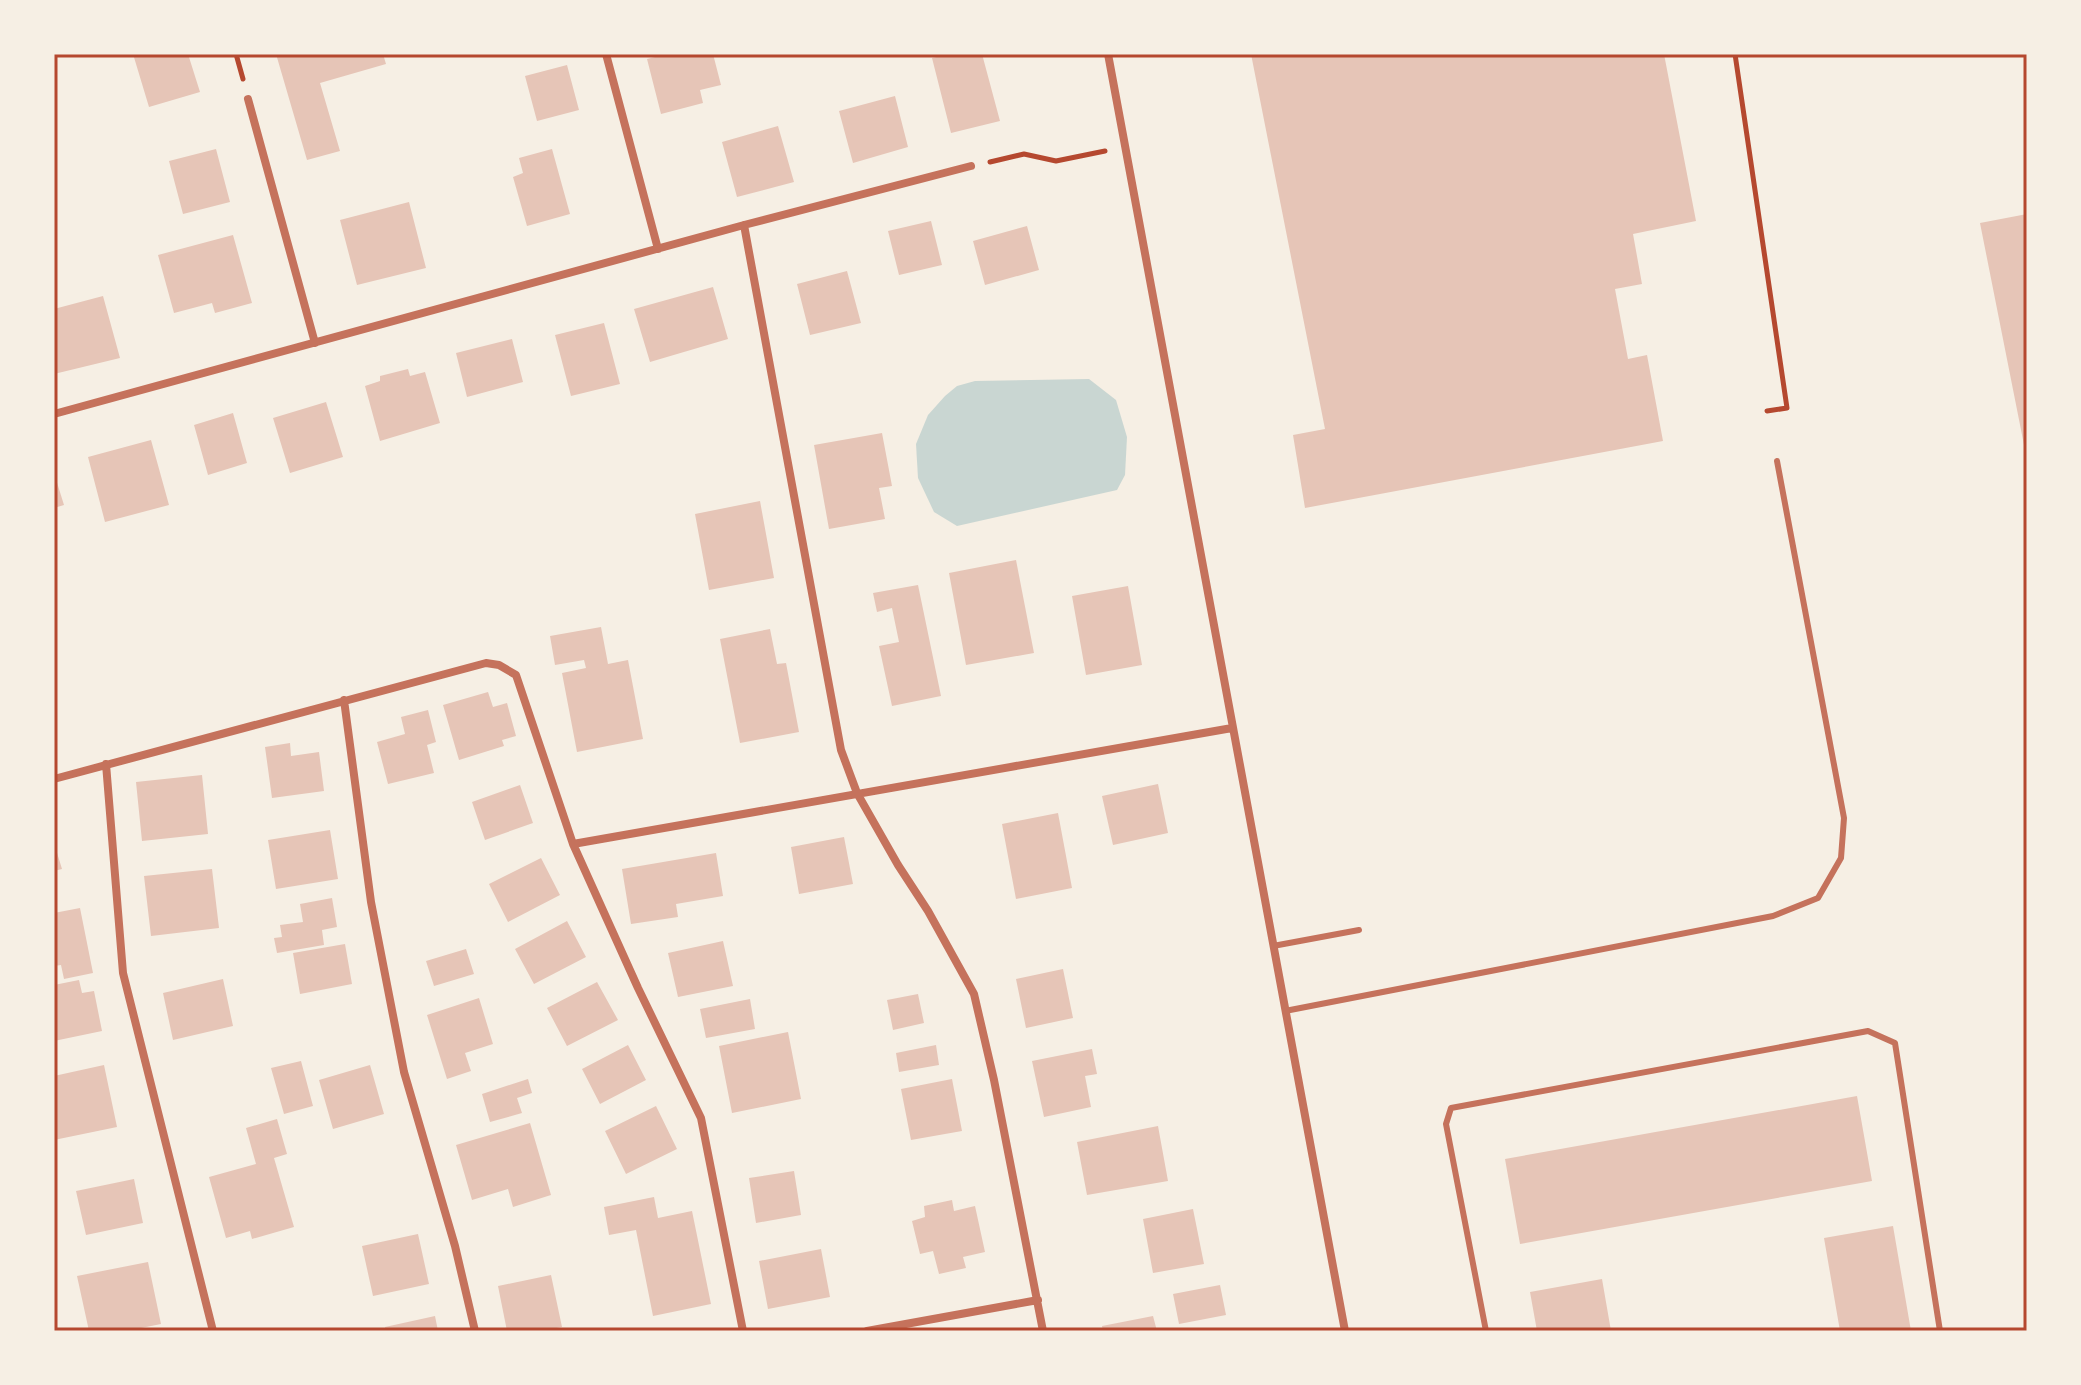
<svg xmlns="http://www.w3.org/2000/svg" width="2081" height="1385" font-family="Arial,sans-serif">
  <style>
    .water { fill: #c9d6d2 }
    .building { fill: #e6c5b7 }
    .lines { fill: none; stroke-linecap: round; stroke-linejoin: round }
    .path { stroke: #b5482f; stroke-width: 5 }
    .service { stroke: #c5725c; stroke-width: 6 }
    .minor { stroke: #c5725c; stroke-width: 8 }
    .neatline { fill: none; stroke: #b5482f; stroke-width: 3 }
  </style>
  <rect width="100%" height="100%" fill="#f6efe4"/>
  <!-- water -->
  <path class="water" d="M1089,379L1116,400L1127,437L1125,475L1117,490L957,526L934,512L918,478L916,444L928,415L945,396L957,386L975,381Z"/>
  <!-- building -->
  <path class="building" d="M133,54H188L200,92L149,107Z
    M276,54H383L386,64L320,83L340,151L307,160Z
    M667,54H713L721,85L700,90L703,103L661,114L647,59Z
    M949,54H982L1000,121L951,133L932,58Z
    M1251,54H1664L1696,221L1633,234L1642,284L1615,289L1628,359L1647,355L1663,441L1305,508L1293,435L1325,429Z
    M567,65L579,110L537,121L525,76Z
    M895,96L908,147L853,163L839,111Z
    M778,126L794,182L737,197L722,142Z
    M216,149L230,202L183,214L169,161Z
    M552,149L570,214L527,226L513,177L523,173L519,158Z
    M409,202L426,268L357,285L340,220Z
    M2027,214V454L2026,455L1980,223Z
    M931,221L942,265L899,275L888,231Z
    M1027,226L1039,270L985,285L973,241Z
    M233,235L252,303L215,313L212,303L174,313L158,255Z
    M847,271L861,323L810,335L797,284Z
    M713,287L728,339L650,362L634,309Z
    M103,296L120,358L54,374V309Z
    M604,323L620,384L571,396L555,335Z
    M512,339L523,382L467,397L456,353Z
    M408,369L410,376L425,372L440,423L380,441L365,386L380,381V376Z
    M326,402L343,457L290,473L273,418Z
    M233,413L247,463L208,475L194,425Z
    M882,433L892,486L879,488L885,519L829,529L814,445Z
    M151,440L169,505L105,522L88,457Z
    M54,473L64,505L54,508Z
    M760,501L774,578L709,590L695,514Z
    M1016,560L1034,653L966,665L949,573Z
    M918,585L941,696L892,706L879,646L899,642L892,608L877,612L873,593Z
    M1128,586L1142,665L1086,675L1072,596Z
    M601,627L608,664L628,660L643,739L577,752L562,673L586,668L584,660L555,665L550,636Z
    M770,629L777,664L786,663L799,732L740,743L720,639Z
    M488,692L493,707L507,703L516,736L502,740L504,746L459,760L443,705Z
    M428,710L436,742L427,745L434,773L388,784L377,742L405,734L401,717Z
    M290,743L291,756L319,752L324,791L272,798L265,747Z
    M202,775L208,834L142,841L136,782Z
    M1158,784L1168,833L1113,845L1102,796Z
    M520,785L533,823L485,840L472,802Z
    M1058,813L1072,888L1016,899L1002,824Z
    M330,830L338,879L276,889L268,840Z
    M844,837L853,884L799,894L791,847Z
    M54,843L62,869L54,871Z
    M716,853L723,896L676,904L678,917L631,924L622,869Z
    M541,858L560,895L508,922L489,884Z
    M212,869L219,928L151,936L144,876Z
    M332,898L337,927L322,930L324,945L277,953L274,938L282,937L280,925L303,922L300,904Z
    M80,908L93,973L64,979L61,965L54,966V913Z
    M567,921L586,957L534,984L515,949Z
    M723,941L733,986L678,997L668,953Z
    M345,944L352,984L300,994L293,953Z
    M466,949L474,974L434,986L426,961Z
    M1063,969L1073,1018L1026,1028L1016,979Z
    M223,979L233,1026L173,1040L163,993Z
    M79,980L82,993L94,991L102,1031L54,1041V985Z
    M597,982L618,1020L567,1046L547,1008Z
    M918,994L924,1023L893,1030L887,1000Z
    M479,998L493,1044L465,1053L471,1071L447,1079L427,1015Z
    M750,999L755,1029L706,1038L700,1009Z
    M788,1032L801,1099L732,1113L719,1046Z
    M628,1045L646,1080L600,1104L582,1069Z
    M936,1045L939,1065L899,1072L896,1053Z
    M1092,1049L1097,1074L1085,1076L1091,1107L1044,1117L1032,1061Z
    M301,1061L313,1106L284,1114L271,1068Z
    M104,1065L117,1127L54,1140V1076Z
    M370,1065L384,1114L333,1129L319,1080Z
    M528,1079L532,1093L517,1098L522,1113L490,1122L482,1094Z
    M952,1079L962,1131L911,1140L901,1089Z
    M1857,1096L1872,1181L1520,1244L1505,1159Z
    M656,1106L677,1149L626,1174L605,1131Z
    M277,1119L287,1154L274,1158L294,1227L252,1239L250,1231L226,1238L209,1177L256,1164L246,1128Z
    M530,1123L551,1195L513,1207L508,1189L472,1200L456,1145Z
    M1158,1126L1168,1181L1087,1195L1077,1142Z
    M794,1171L801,1215L756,1223L749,1178Z
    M134,1179L143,1223L86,1235L76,1191Z
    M654,1197L658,1218L692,1211L711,1304L653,1316L636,1230L609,1235L604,1207Z
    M952,1200L954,1211L975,1206L985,1252L963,1257L966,1268L939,1274L933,1251L920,1254L912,1221L925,1217L924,1206Z
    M1193,1209L1204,1264L1153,1273L1143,1219Z
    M1893,1226L1911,1331H1840L1824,1238Z
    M418,1234L429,1284L373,1296L362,1246Z
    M821,1249L830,1297L768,1309L759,1261Z
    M148,1262L161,1324L126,1331H89L77,1276Z
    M551,1275L562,1327L540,1331H507L498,1286Z
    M1602,1279L1611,1331H1537L1530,1292Z
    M1220,1285L1226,1315L1179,1324L1173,1294Z
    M435,1316L438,1331H386L385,1327Z
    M1153,1316L1157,1331H1103L1102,1326Z"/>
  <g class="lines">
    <!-- path -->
    <path class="path" d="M236,54L243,79
      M1735,54L1787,408L1767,411
      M990,162L1024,154L1056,161L1105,151"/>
    <!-- service -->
    <path class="service" d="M1273,946L1359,930
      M1285,1011L1773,916L1818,898L1841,858L1844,818L1777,461
      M1486,1331L1446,1124L1451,1108L1868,1031L1895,1043L1940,1331"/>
    <!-- minor -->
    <path class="minor" d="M606,54L658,249
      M1108,54L1345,1331
      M248,99L315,343
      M744,225L841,750L857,793L898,865L928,911L974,994L994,1080L1043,1331
      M54,414L744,225L971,166
      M344,700L371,902L404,1072L455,1246L475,1331
      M106,764L123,973L213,1331
      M54,779L486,663L499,665L516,675L573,844L638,988L701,1118L743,1331
      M573,844L1232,728
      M867,1331L1038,1300"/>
  </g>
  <!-- border -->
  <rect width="2081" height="1385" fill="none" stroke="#f6efe4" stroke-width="112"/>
  <rect x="56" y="56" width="1969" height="1273" class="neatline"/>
</svg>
